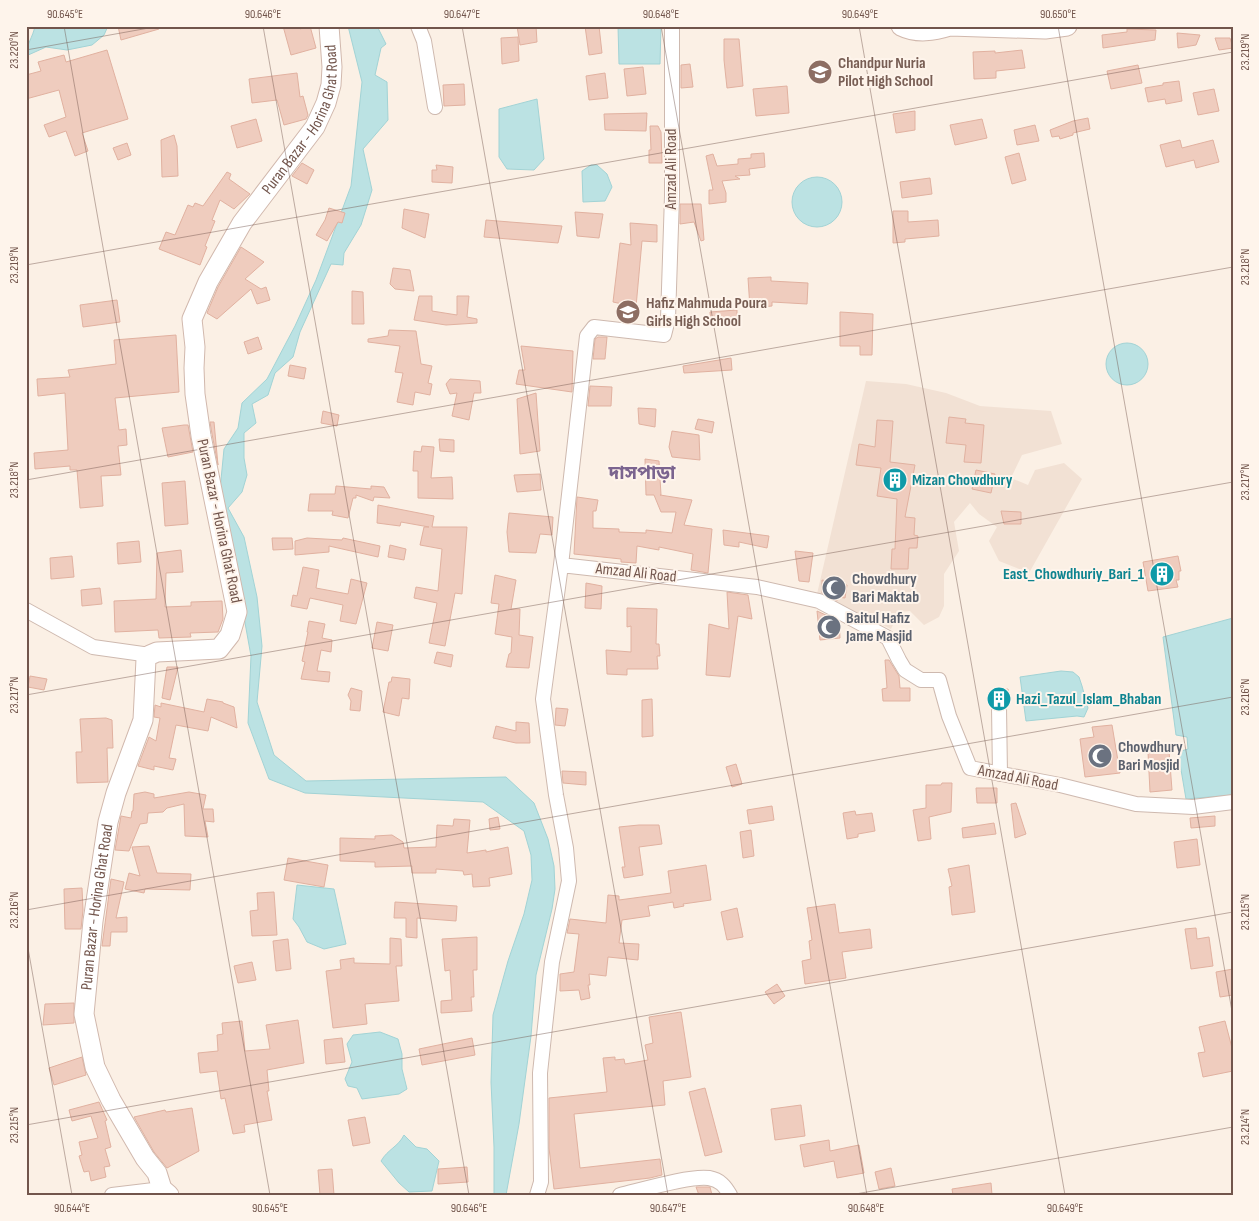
<svg xmlns="http://www.w3.org/2000/svg" width="1259" height="1221" font-family="'Sofia Sans Condensed','Noto Sans Bengali',sans-serif">
  <style>
    .residential { fill: #f2e1d4 }
    .water { fill: #bbe2e3; stroke: #a2d3d5 }
    .building { fill: #efccbe; stroke: #e1b1a0 }
    .lines { fill: none; stroke-linecap: round; stroke-linejoin: round }
    .street-casing { stroke: #ceb9af; stroke-width: 16 }
    .secondary-casing { stroke: #d1b8ad; stroke-width: 21 }
    .street { stroke: #fff; stroke-width: 14 }
    .secondary { stroke: #fff; stroke-width: 19 }
    .ticks { fill: none; stroke: #72554c; stroke-width: 1; stroke-opacity: 0.45 }
    .labels { text-anchor: middle; dominant-baseline: central; stroke-width: 4; stroke-linejoin: round; paint-order: stroke }
    .education-label { font-size: 16px; font-weight: bold; fill: #785e54; stroke: #fef4eb; text-anchor: start }
    .street-label { font-size: 16px; fill: #72554c; stroke: #fef4eb }
    .culture-label { font-size: 16px; font-weight: bold; fill: #0d838f; stroke: #fef4eb; text-anchor: start }
    .worship-label { font-size: 16px; font-weight: bold; fill: #5b616d; stroke: #fef4eb; text-anchor: start }
    .quarter-label { font-size: 19px; font-weight: bold; fill: #7b648f; stroke: #fef4eb }
    .neatline { fill: none; stroke: #72554c; stroke-width: 2 }
    .ticks-label { font-size: 12px; text-anchor: middle; fill: #72554c }
  </style>
  <rect width="100%" height="100%" fill="#fbf0e5"/>
  <!-- residential -->
  <path class="residential" d="M866,381L906,384L946,393L980,406L1051,411L1062,444L1022,455L1011,478L1028,485L1035,470L1064,463L1082,479L1029,573L999,561L989,541L997,527L979,514L970,503L954,522L959,551L944,574V606L939,617L924,625L910,611L899,612L891,629L817,594Z"/>
  <!-- water -->
  <path class="water" d="M35,26H108L104,35L92,45L67,50L46,47L26,56C26,45 33,37 35,26Z
    M348,26H377L386,44L381,48L375,75L387,82L388,120L363,149L372,190L361,225L344,253L343,265L331,264L300,332L293,357L275,373L268,395L252,404L256,423L244,433V458L247,475L242,492L228,508L244,537L257,597L262,646L257,702L274,755L306,781L506,777L534,803L548,839L554,866L555,889L552,909L536,975L531,1036L519,1124L506,1195H494V1147L491,1082L493,1015L508,961L524,914L532,880L531,855L524,831L483,802L305,793L269,779L248,723L251,656L240,595L218,510L224,449L238,428L242,403L267,379L295,326L316,280L351,186L362,82Z
    M618,26H661L660,64H619Z
    M537,99L544,159L534,170L507,169L499,157V109Z
    M591,165H597L607,174L612,187L605,201L583,202L582,171Z
    M792 202a25 25 0 1 1 50 0a25 25 0 1 1-50 0Z
    M1106 364a21 21 0 1 1 42 0a21 21 0 1 1-42 0Z
    M1233,618V795L1186,799L1178,752L1188,749L1187,737L1176,735L1163,637Z
    M1061,671L1073,672L1079,677L1082,686L1088,708L1084,717L1077,716L1026,721L1020,677Z
    M297,885L334,889L346,944L324,949L307,942L299,927L293,919Z
    M380,1032L398,1039L402,1054V1069L407,1089L399,1094L362,1099L357,1088L348,1086L345,1079L352,1062L347,1044L353,1035Z
    M404,1135L416,1147L427,1149L439,1161L432,1191L409,1192L399,1183L381,1161C388,1149 398,1147 404,1135Z"/>
  <!-- building -->
  <path class="building" d="M118,26H159V29L121,40Z
    M283,26H300V29L310,26L316,48L291,55Z
    M517,26H536L537,42L520,45Z
    M585,26H599L602,53L589,55Z
    M1127,29L1156,30L1155,40L1103,48L1102,35L1127,32Z
    M1177,33L1200,35L1196,45L1178,48Z
    M518,37L519,61L502,64L501,38Z
    M1215,38H1230L1233,48L1219,50Z
    M724,39H739L743,86L727,88L724,60Z
    M107,50L128,119L82,133L88,151L75,156L66,131L49,137L44,125L66,117L59,90L26,99V75L41,71L38,62L64,55L66,62Z
    M1022,50L1025,68L996,71V78L974,79L973,52L995,51V53Z
    M690,64L693,87L681,88V65Z
    M1138,65L1142,83L1111,89L1107,71Z
    M643,67L646,94L627,96L624,69Z
    M297,73L300,97L303,96L308,115L306,119L284,125L277,100L252,103L249,79Z
    M605,73L608,98L589,100L586,76Z
    M1179,81L1182,101L1166,104L1165,99L1148,102L1145,88L1163,85V83Z
    M464,84L465,105L444,106L443,85Z
    M787,86L789,113L756,116L753,89Z
    M1214,89L1219,111L1198,115L1193,93Z
    M915,111V130L896,133L893,114Z
    M647,113L646,131L605,130L604,114Z
    M1088,118L1090,129L1073,133V135L1060,139L1059,136L1052,137L1050,130L1073,121Z
    M256,119L262,141L237,148L231,126Z
    M982,119L987,138L955,145L950,125Z
    M1035,125L1039,141L1017,145L1014,130Z
    M650,126H658L661,132L662,163H649V150H651Z
    M174,135L177,146L178,176L162,177L161,140Z
    M1180,140L1182,148L1213,140L1219,162L1196,168L1194,160L1166,167L1160,145Z
    M127,143L131,155L118,160L113,148Z
    M764,153L765,167L749,169L750,175L735,176L740,179L722,181L726,193V202L709,204V190H713L706,156L713,154L717,166L738,164V159L751,158V154Z
    M1019,153L1026,180L1012,184L1005,157Z
    M302,163L314,170L307,184L292,176Z
    M436,165L453,167L452,183L432,182V170H437Z
    M227,172L231,174L229,179L250,194L234,209L220,200L212,220L215,221L205,246L207,247L200,265L159,249L166,232L175,235L188,205L193,207L195,203L203,206Z
    M930,178L932,194L902,198L900,182Z
    M680,204H701L704,240L701,241L694,222L680,224Z
    M329,208L345,213L342,223L338,222L327,241L316,235L325,220Z
    M404,209L429,214L425,238L402,228Z
    M893,211H908V222L938,220L939,236L905,239V242L893,243Z
    M575,212L603,214L599,238L577,236Z
    M486,220L510,222L562,226L558,243L484,237Z
    M630,223L657,225V242L642,241L636,307L613,302L620,243L631,245Z
    M241,247L264,262L245,279L261,289L266,287L270,300L257,304L251,289L217,319L207,313L218,287Z
    M393,268L410,270L414,291L395,289L390,284Z
    M771,277V281L808,283L807,304L772,302V306L750,308L748,278Z
    M352,291L363,292L364,324H352Z
    M419,296H432V311L457,315V296H469L467,317L477,319V323L446,325L414,320Z
    M117,300L120,322L83,327L80,305Z
    M737,310V322L711,325L710,312Z
    M840,312L873,314L872,355H860V346H840Z
    M389,330L416,331L421,364L432,366L428,383L432,384L430,395L415,392L413,405L397,402L403,373L395,372L400,346L368,342V339L388,336Z
    M176,335L179,392L115,398L119,430L126,429L127,445L118,446L121,475L101,476L103,506L80,508L77,470H70V466L35,469L34,453L68,450L65,393L38,396L37,379L70,377L68,370L116,364L114,340Z
    M258,337L262,349L248,354L244,342Z
    M598,337H607L605,359H593L595,339Z
    M521,346L573,351L572,392L516,384L519,370H525Z
    M731,358L732,370L684,373L683,366Z
    M290,365L306,368L304,379L288,376Z
    M450,379L480,381L481,393H474L469,420L452,416L457,393L450,394L446,384Z
    M590,386L612,387L611,406H588Z
    M536,393L540,451L520,454L517,399Z
    M638,408L656,409L655,427L639,424Z
    M323,411L339,415L337,426L321,423Z
    M949,417L966,419L965,423L984,425L981,463L964,462L966,445L946,443Z
    M698,419L714,422L712,433L695,429Z
    M877,420L893,421L890,462L915,465L905,517L915,518L914,535L918,536L917,548H909L908,569H891L892,549H895L897,499L877,496L881,468L856,465L859,444L875,447Z
    M210,422H214L218,465L212,434Z
    M184,425H188L193,452L168,457L162,428Z
    M672,431L699,435L700,460L672,457L669,447Z
    M439,439L454,440V452L440,451Z
    M422,446L434,447L431,478L452,477L453,499L418,498V471H413L414,451L421,452Z
    M645,459L659,461L661,495H660L692,500L684,525L712,529L708,573L691,570L693,554L659,547V550L637,546L636,563L621,562V559L574,554L577,497L598,500L596,511H593V528L619,529V532L646,533V530L672,533L676,512H661L654,495H646Z
    M976,470L995,474L991,493L972,489Z
    M540,474L541,490L517,492L514,475Z
    M185,481L188,524L165,526L162,483Z
    M336,486L371,489V486L384,487L390,498L374,497L373,501L356,495V498H353L348,518L332,515L333,511H308L310,494H335Z
    M378,505L434,516L432,527H467L462,594L455,593L445,646L429,643L437,603L414,598L416,587L438,591L442,549L420,545L424,527H429L401,522L400,526L377,523Z
    M1001,511L1021,512V524H1004Z
    M509,513L553,517L552,535L540,534L536,553L509,552L507,532Z
    M723,530L769,536L767,548L739,542V547L724,545Z
    M272,538H292L293,549L273,550Z
    M307,538L342,540L343,538L380,546L378,557L329,546V552L295,555V541Z
    M139,541L141,562L118,564L117,543Z
    M390,545L406,549L404,560L388,557Z
    M181,550L183,572L166,573L165,607L191,606V602L222,601L223,619L218,632L190,633L191,637L159,638L158,630L115,632L114,601L156,599L157,553Z
    M795,551L813,553L809,582L799,581Z
    M72,556L74,577L51,579L50,558Z
    M1178,556L1181,571H1179V580H1176L1178,587L1148,591L1143,562Z
    M303,567L319,570L316,588L348,594L351,579L367,583L356,624L340,621L343,605L310,598L307,609L291,606L293,595L297,596Z
    M495,575L516,580L511,609H520L519,635L533,637L529,668L506,667L509,654L511,653L512,637L495,634L499,604L491,603Z
    M822,580L847,585L845,598L837,597V601L822,593Z
    M586,583L602,586L601,609L585,608Z
    M100,588L102,604L82,606L81,590Z
    M727,592L748,595L752,619L738,616L730,677L706,675L709,624L729,629Z
    M627,608L657,609L656,644H659L660,656H657L658,669H627V675L607,674L606,650L631,652V626L627,627Z
    M817,611L839,621L840,638L820,640Z
    M309,621L325,624L322,638L332,640L331,652L321,650L317,671L330,672L329,682L301,679L305,662L302,661L308,632H307Z
    M377,622L393,625L388,651L372,648Z
    M437,652L453,655L451,667L434,663Z
    M885,660H889L899,676L900,688H910V701H883L882,689L887,688Z
    M167,667H178L170,700L162,698Z
    M30,676L47,679L44,690L28,687Z
    M392,677L410,679L409,699L402,698L399,716L383,712L389,682H391Z
    M351,688L362,691L360,711L350,710L351,701L348,695Z
    M1008,689L1010,702L1007,703L999,698L996,699L994,690Z
    M207,699L223,702V703L234,707L237,728L211,717L208,731L176,725L169,758L176,759L173,770L154,766V770L138,766L149,737L156,741L160,718L154,717L155,705L161,707V703L204,712Z
    M652,699L653,736L642,737V700Z
    M556,708L568,709L565,726L555,725Z
    M106,718L112,720L113,748H107L108,782L77,783L76,752H82L80,719Z
    M516,722L529,723L530,743H516L493,738L496,726L516,731Z
    M1112,725L1120,773L1085,777L1080,739L1094,737L1092,727Z
    M1169,751L1172,790L1150,792L1148,752Z
    M736,764L742,784L732,787L726,767Z
    M562,771L586,772V785L563,783Z
    M942,783H952L951,812L929,817L931,839L918,841L913,810L926,808V785H941Z
    M976,788H997V803H977Z
    M145,792L154,794V798L189,792L206,795L203,809H213L214,822L205,821L208,837L185,836L184,804L167,808L163,812L148,813L147,823L140,824L129,851L115,850L121,816L131,818L132,811H133L134,794Z
    M1016,803L1026,834L1015,838L1011,804Z
    M772,806L774,820L749,824L747,810Z
    M855,811L856,815L872,813L875,831L858,834V837L847,839L843,813Z
    M1215,816V826L1191,828L1190,818Z
    M498,817L500,829L490,830L489,819Z
    M454,819L470,820L467,853L486,850V852L508,847L512,874L489,878L490,886L473,887L472,874L464,875L463,871L436,869V873H412V866L375,867V862L340,861V838L375,839V836L392,835L403,842L404,848L436,847L437,825L453,826Z
    M994,823L996,834L963,838L962,828Z
    M639,825H659L662,844L639,847L643,875L624,878L622,867H625L619,827Z
    M751,830L754,856L743,858L740,832Z
    M1197,839L1200,865L1177,868L1174,842Z
    M149,846L157,873L191,874L190,890L145,889L144,893L125,889L129,873L140,876L132,847Z
    M288,858L328,865L324,887L284,880Z
    M706,865L711,900L683,904L684,906L674,908L673,902L648,906L650,916L622,920L619,943L639,944L638,960L608,957L606,976L589,974L590,985H588L590,998L581,1000L579,990L560,991V974L574,972L579,934L567,933L570,919L606,923L608,895L619,896V900L671,893L668,871Z
    M969,865L975,912L952,915L949,887L952,886L948,869Z
    M111,879L124,882L116,918L127,917V932H111L110,946H102Z
    M82,888L83,910L81,929H65L64,889Z
    M274,892L277,935L252,936L250,911L258,910L257,893Z
    M395,902L457,906L456,921L417,918V938L406,937V918H394Z
    M835,904L839,933L870,929L872,948L842,952L846,978L805,984L802,961L811,959L809,941L812,940L807,908Z
    M737,908L743,937L727,940L721,912Z
    M1196,928L1197,939L1209,937L1213,966L1191,969L1185,929Z
    M477,937V970H473L474,997H471L472,1011L441,1013V1001L452,1000L450,970L445,971L442,939Z
    M390,938L401,939L402,966H396L399,1001L365,1004L367,1024L333,1028L326,971L341,969L340,960L354,958V963L390,964Z
    M288,939L291,969L276,971L273,941Z
    M252,962L256,980L238,983L234,966Z
    M1233,969V995L1220,997L1216,972Z
    M777,984L785,996L774,1004L765,992Z
    M74,1003V1023L43,1025L45,1004Z
    M681,1012L691,1077L663,1081L665,1105L574,1114L580,1168L660,1159L662,1175L650,1178L554,1189L549,1148V1098L607,1092L603,1058L615,1057V1060L624,1059L625,1064L648,1060L645,1045L653,1043L649,1017Z
    M298,1020L304,1063L267,1070L269,1091H267L272,1120L244,1125L245,1132L233,1134L225,1098L221,1099L217,1071L200,1073L198,1053L218,1051L217,1035L223,1034L222,1023L242,1021L245,1051L270,1049L266,1025Z
    M1225,1021L1232,1048H1233V1071L1203,1077L1198,1053L1205,1052L1199,1027Z
    M342,1038L345,1062L326,1064L324,1040Z
    M472,1038L475,1055L422,1065L419,1049Z
    M82,1057L86,1075L54,1085L49,1068Z
    M705,1088L722,1152L705,1156L689,1092Z
    M99,1102L107,1120L105,1121L111,1147L105,1149L110,1166L104,1167L106,1177L91,1181L89,1171L84,1172L79,1156L82,1155L79,1142L98,1138L91,1116L72,1121L69,1110Z
    M801,1105L805,1136L775,1140L771,1109Z
    M192,1108L199,1151L167,1168L154,1152L134,1117L165,1110L166,1112Z
    M365,1117L370,1143L353,1146L348,1120Z
    M829,1140L830,1151L859,1145L864,1173L837,1178L834,1161L804,1167L800,1145Z
    M467,1167L468,1182L438,1184V1169Z
    M891,1168L895,1186L879,1189L875,1172Z
    M332,1169L334,1195H320L318,1170Z
    M991,1183L992,1195H953L952,1189Z
    M696,1187H710L712,1195H699Z"/>
  <g class="lines">
    <defs>
      <path id="street" d="M418,26L424,41L435,107
        M672,26V196L668,319L664,335L594,327L587,336L561,565L757,587L819,601L888,638L899,660L905,670L921,680H939L949,716L970,768L1060,785L1136,804L1193,807L1233,802
        M26,610L93,647L150,655
        M999,707L1000,774
        M112,1195L162,1189
        M537,1195L541,1182L540,1073L552,962L569,881L566,848L556,795L543,699L561,565
        M620,1195C641,1190 691,1175 709,1178C720,1180 725,1186 730,1195"/>
      <g id="secondary">
        <path d="M901,26C917,34 934,31 950,26L1045,29L1067,26"/>
        <path id="s1" d="M169,1195L162,1189L157,1173L145,1158L111,1100L95,1067L84,1014L93,921L108,822L116,793L143,720L146,659L150,655L157,652L219,649L230,635L237,612L201,436L195,394L194,368L195,347L192,319L208,282L242,223L315,127L326,103L331,85L332,67L329,26"/>
      </g>
    </defs>
    <!-- street casing -->
    <use href="#street" class="street-casing"/>
    <!-- secondary casing -->
    <use href="#secondary" class="secondary-casing"/>
    <!-- street -->
    <use href="#street" class="street"/>
    <!-- secondary -->
    <use href="#secondary" class="secondary"/>
  </g>
  <!-- ticks -->
  <path class="ticks" d="M64,26L270,1195M263,26L469,1195M462,26L668,1195M661,26L867,1195M859,26L1065,1195M1058,26L1233,1017M26,50L160,26M26,265L1233,52M26,480L1233,267M26,695L1233,482M26,910L1233,697M26,937L72,1195M26,1125L1233,912M850,1195L1233,1127"/>
  <!-- icons -->
  <defs>
    <symbol id="school-disc" viewBox="-11 -11 22 22"><circle r="9.5" fill="#8d6e63" stroke="#fef4eb"/><path d="M0-5L7-2L0 1L-7-2ZM-4 1L0 2.5L4 1V4Q0 6-4 4Z" fill="#fff"/></symbol>
    <symbol id="building-disc" viewBox="-11 -11 22 22"><circle r="9.5" fill="#0f9aa8" stroke="#fef4eb"/><path d="M-4-6H4V6H1V3H-1V6H-4ZM-2.5-4.3h1.7v1.8h-1.7ZM.8-4.3h1.7v1.8H.8ZM-2.5-1h1.7V.8h-1.7ZM.8-1h1.7V.8H.8Z" fill="#fff"/></symbol>
    <symbol id="mosque-disc" viewBox="-11 -11 22 22"><circle r="9.5" fill="#6b7280" stroke="#fef4eb"/><path d="M3.5-4.9A6 6 0 1 0 3.5 4.9A5 5 0 1 1 3.5-4.9Z" fill="#fff"/></symbol>
  </defs>
  <g fill-rule="evenodd">
    <use href="#school-disc" x="806" y="58" width="28" height="28"/>
    <use href="#school-disc" x="614" y="298" width="28" height="28"/>
    <use href="#building-disc" x="881" y="466" width="28" height="28"/>
    <use href="#building-disc" x="1148" y="560" width="28" height="28"/>
    <use href="#mosque-disc" x="820" y="574" width="28" height="28"/>
    <use href="#mosque-disc" x="815" y="613" width="28" height="28"/>
    <use href="#building-disc" x="985" y="685" width="28" height="28"/>
    <use href="#mosque-disc" x="1086" y="742" width="28" height="28"/>
  </g>
  <g class="labels">
    <!-- education labels -->
    <g class="education-label">
      <text x="838" y="63">Chandpur Nuria<tspan x="838" dy="18">Pilot High School</tspan></text>
      <text x="646" y="303">Hafiz Mahmuda Poura<tspan x="646" dy="18">Girls High School</tspan></text>
    </g>
    <!-- street labels -->
    <g class="street-label">
      <text stroke="none"><textPath href="#s1" startOffset="1211">Puran Bazar - Horina Ghat Road</textPath></text>
      <text transform="translate(671 169) rotate(-90)">Amzad Ali Road</text>
      <text transform="translate(219 521) rotate(78)">Puran Bazar - Horina Ghat Road</text>
      <text transform="translate(636 573) rotate(6)">Amzad Ali Road</text>
      <text transform="translate(1018 778) rotate(11)">Amzad Ali Road</text>
      <text stroke="none"><textPath href="#s1" startOffset="311">Puran Bazar - Horina Ghat Road</textPath></text>
    </g>
    <!-- culture labels -->
    <g class="culture-label">
      <text x="912" y="480">Mizan Chowdhury</text>
      <text x="1144" y="574" text-anchor="end">East_Chowdhuriy_Bari_1</text>
      <text x="1016" y="699">Hazi_Tazul_Islam_Bhaban</text>
    </g>
    <!-- worship labels -->
    <g class="worship-label">
      <text x="852" y="579">Chowdhury<tspan x="852" dy="18">Bari Maktab</tspan></text>
      <text x="846" y="618">Baitul Hafiz<tspan x="846" dy="18">Jame Masjid</tspan></text>
      <text x="1118" y="747">Chowdhury<tspan x="1118" dy="18">Bari Mosjid</tspan></text>
    </g>
    <!-- quarter labels -->
    <g class="quarter-label">
      <text x="642" y="473">দাসপাড়া</text>
    </g>
  </g>
  <!-- border -->
  <rect width="1259" height="1221" fill="none" stroke="#fef4eb" stroke-width="55"/>
  <rect x="28" y="28" width="1204" height="1166" class="neatline"/>
  <g class="ticks-label">
    <text x="65" y="18">90.645°E</text>
    <text x="263" y="18">90.646°E</text>
    <text x="462" y="18">90.647°E</text>
    <text x="661" y="18">90.648°E</text>
    <text x="860" y="18">90.649°E</text>
    <text x="1058" y="18">90.650°E</text>
    <text transform="translate(14 50) rotate(-90)" y="4">23.220°N</text>
    <text transform="translate(1245 52) rotate(-90)" y="4">23.219°N</text>
    <text transform="translate(14 265) rotate(-90)" y="4">23.219°N</text>
    <text transform="translate(1245 267) rotate(-90)" y="4">23.218°N</text>
    <text transform="translate(14 480) rotate(-90)" y="4">23.218°N</text>
    <text transform="translate(1245 482) rotate(-90)" y="4">23.217°N</text>
    <text transform="translate(14 695) rotate(-90)" y="4">23.217°N</text>
    <text transform="translate(1245 697) rotate(-90)" y="4">23.216°N</text>
    <text transform="translate(14 910) rotate(-90)" y="4">23.216°N</text>
    <text transform="translate(1245 912) rotate(-90)" y="4">23.215°N</text>
    <text transform="translate(14 1125) rotate(-90)" y="4">23.215°N</text>
    <text transform="translate(1245 1127) rotate(-90)" y="4">23.214°N</text>
    <text x="72" y="1212">90.644°E</text>
    <text x="270" y="1212">90.645°E</text>
    <text x="469" y="1212">90.646°E</text>
    <text x="668" y="1212">90.647°E</text>
    <text x="866" y="1212">90.648°E</text>
    <text x="1065" y="1212">90.649°E</text>
  </g>
</svg>
